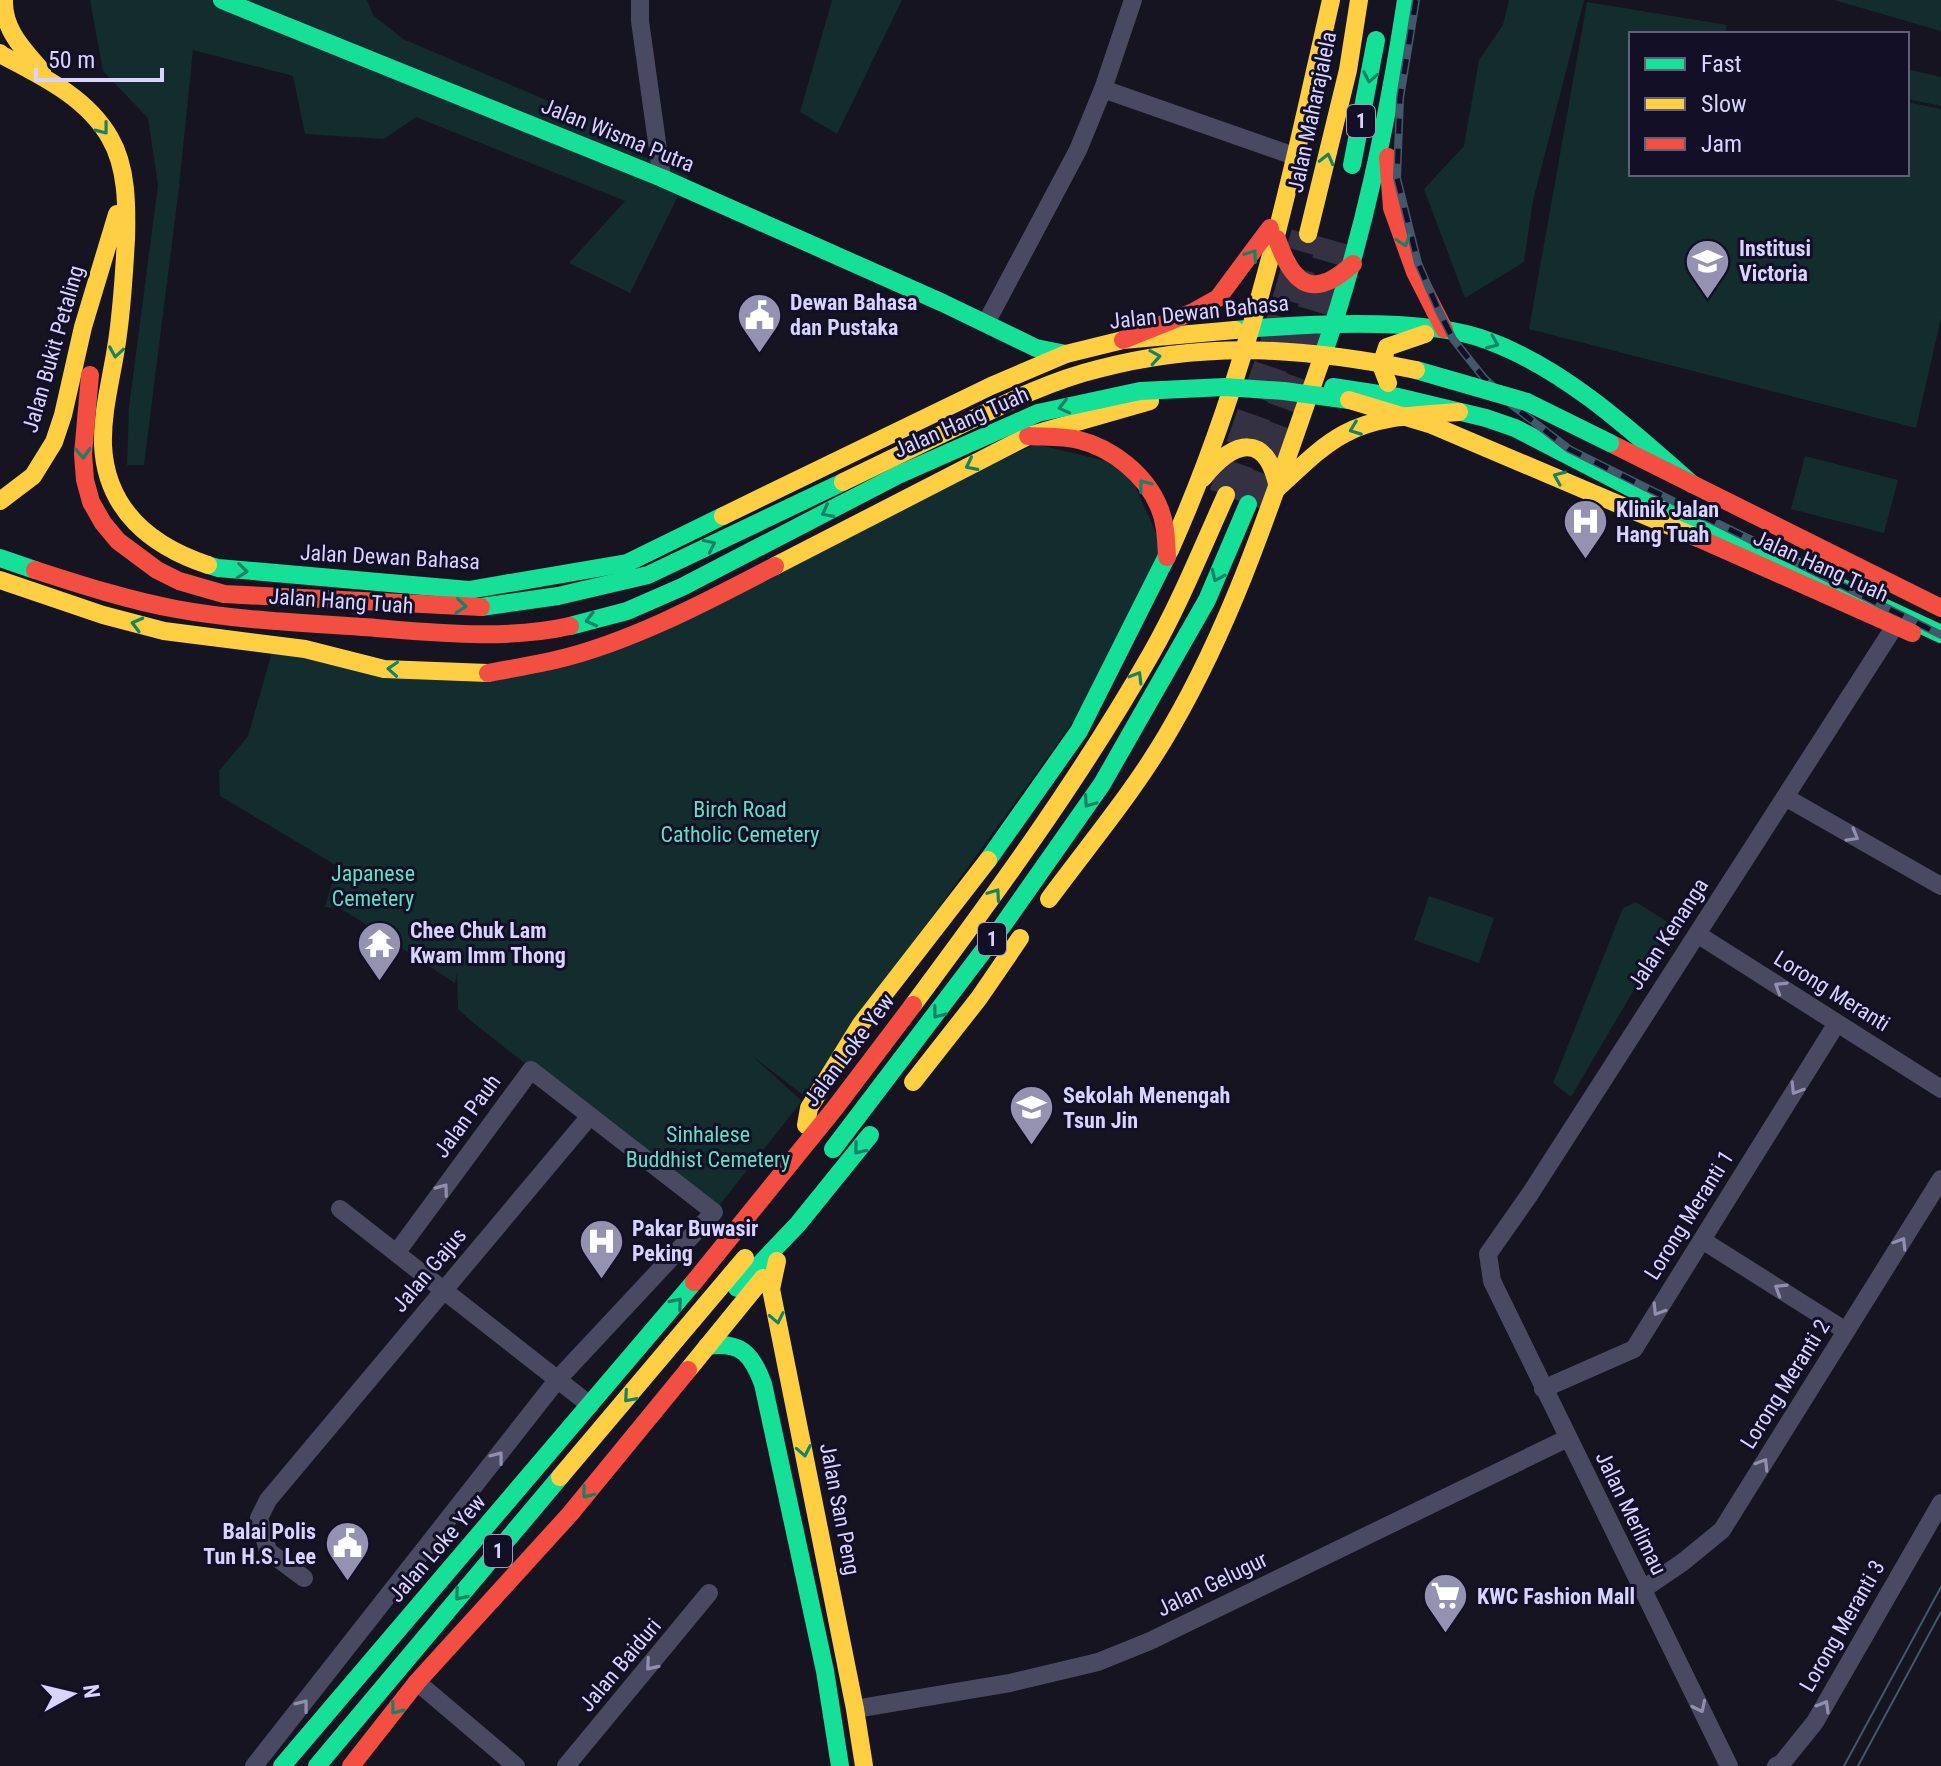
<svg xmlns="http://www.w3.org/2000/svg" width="1941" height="1766" font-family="'Roboto Condensed',sans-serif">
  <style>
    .green { fill: #132c2d }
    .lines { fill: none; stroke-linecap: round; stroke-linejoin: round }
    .highway-tunnel { stroke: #333142; stroke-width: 34; stroke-dasharray: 34 17; stroke-linecap: butt }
    .street { stroke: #4a4962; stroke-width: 18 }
    .fast { stroke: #16e098; stroke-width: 18 }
    .slow { stroke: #ffcf43; stroke-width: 18 }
    .jam { stroke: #f24e42; stroke-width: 18 }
    .tram { stroke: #43596b; stroke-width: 2 }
    .rail-casing { stroke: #43596b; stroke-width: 8 }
    .rail { stroke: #130f26; stroke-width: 5; stroke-dasharray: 15; stroke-linecap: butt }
    .fast-bridge { stroke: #16e098; stroke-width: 18 }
    .slow-bridge { stroke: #ffcf43; stroke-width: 18 }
    .jam-bridge { stroke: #f24e42; stroke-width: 18 }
    .oneway { stroke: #158265 }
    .oneway2 { stroke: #928eb0 }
    .labels { text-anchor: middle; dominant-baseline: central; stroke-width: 6; stroke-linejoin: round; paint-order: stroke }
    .shield { fill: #130f26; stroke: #9e99be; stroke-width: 2 }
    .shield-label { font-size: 20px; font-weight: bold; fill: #d9d4ff }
    .street-label { font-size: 22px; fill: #d9d4ff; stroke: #130f26 }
    .poi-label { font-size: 22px; font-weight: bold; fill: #d9d4ff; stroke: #130f26; text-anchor: start }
    .park-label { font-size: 22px; fill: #5fe0c0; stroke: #130f26 }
  </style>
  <rect width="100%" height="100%" fill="#161421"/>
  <!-- green -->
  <path class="green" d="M90,0H367L373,15L403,39L591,119L605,140L688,176L630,293L569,263L625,201L416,117L384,139L305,134L293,76L193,50L179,187L144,465H127L129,407L158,185L148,118L103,71Z
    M832,0H902L837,134L800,112Z
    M1509,0H1584L1533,201L1524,262L1465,298L1424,189L1464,146L1479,60L1503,25Z
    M1834,0H1941V31Z
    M1587,2L1727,25L1725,34H1631V174H1907V102L1941,109V318L1916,428L1529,329Z
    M1907,69L1941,77V106L1907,99Z
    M1036,444L1126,466L1167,557L1089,700L803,1095L751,1055L802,1101L714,1212L471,1021L458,1009L457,973L455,983L342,909L325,907L337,866L220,796L219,771L248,736L274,645L484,674L586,651Z
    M1805,456L1898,480L1884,533L1791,509Z
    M1429,896L1494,918L1479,963L1414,940Z
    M1636,902L1672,925L1571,1097L1553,1083L1623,908Z"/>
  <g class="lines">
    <!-- highway-tunnel -->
    <path class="highway-tunnel" d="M1226,495L1271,365L1308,234
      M1248,504L1297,369L1335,241"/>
    <!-- street -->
    <path class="street" d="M640,0V21L662,178
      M1103,89L1297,157
      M986,323L1078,150L1103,89L1133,0
      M1785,797L1941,886
      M1697,934L1941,1089
      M340,1209L590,1405
      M1702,1240L1846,1331
      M1543,1389L1634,1349L1837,1023
      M304,1578L268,1551L259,1518L268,1500L590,1116
      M1642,1590L1683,1562L1722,1530L1941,1179
      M417,1682L516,1766
      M855,1709L1010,1683L1098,1662L1150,1641L1568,1438
      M254,1766L558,1379L714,1212L531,1070L397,1252
      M566,1766L709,1593
      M1729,1766L1492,1281L1488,1254L1530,1194L1900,618
      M1776,1766L1782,1763L1815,1722L1941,1503"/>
    <!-- fast -->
    <path class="fast" d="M222,0L662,178L943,303L1036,348L1066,354
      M1352,165L1376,40
      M1235,330C1303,324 1426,316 1489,341C1565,369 1632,431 1692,484
      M1321,361C1362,243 1387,124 1406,0
      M1333,387L1398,397L1486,418L1515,428L1660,503L1941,634
      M0,558L35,570
      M208,565L218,568L469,590L627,563L723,516
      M988,860L1079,731L1170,550
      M833,1149L1003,925L1102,784L1207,600L1248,504
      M737,1288L798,1224L870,1135
      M707,1346C741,1341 752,1354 763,1384L825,1671L840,1766
      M282,1766L694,1282
      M317,1766L560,1477"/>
    <!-- slow -->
    <path class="slow" d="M4,0C3,30 24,50 42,71
      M0,53L2,55
      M0,54C40,75 87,97 110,138C127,167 127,206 126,239C124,276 122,312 116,348C111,380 102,412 103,445C106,510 151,546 208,565
      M1308,234L1348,70L1359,0
      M1388,383L1381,365L1387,347L1425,334
      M1203,478C1234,440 1266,431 1278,488
      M1281,485C1301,467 1320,447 1344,434C1378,415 1421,415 1459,412
      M0,501L33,476L54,442L63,415L83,327L117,214
      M723,516L991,386L1066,354L1123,340L1235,330
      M1170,550C1250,372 1288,190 1331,0
      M775,566L1028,436L1150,401
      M0,580L103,615L164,631L305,649L384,669L488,673
      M1049,899C1091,842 1137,788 1172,726C1238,612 1277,485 1321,361
      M913,1005C997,892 1081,777 1151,654C1180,603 1202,548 1226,495
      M913,1082L979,998L1020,938
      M806,1125L809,1108L861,1024L988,860
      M777,1261L771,1289L855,1709L864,1766
      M688,1370L763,1278
      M560,1477L745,1258"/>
    <!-- jam -->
    <path class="jam" d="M1388,157L1392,208L1415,272L1444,329
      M1277,239C1293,286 1313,300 1353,264
      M1123,340L1193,312L1218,298L1270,228
      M1028,436C1045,437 1062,436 1079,440C1112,448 1146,475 1159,507C1166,523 1166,540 1167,557
      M1610,443L1941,608
      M488,673C510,669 533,665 555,660C629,643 708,601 775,566
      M694,1282L835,1108L913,1005
      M351,1766L417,1682L570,1514L688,1370"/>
    <!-- tram -->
    <path class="tram" d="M1844,1766L1941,1587
      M1858,1766L1941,1612"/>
    <defs>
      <path id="rail" d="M1416,0L1400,98L1397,178L1418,263L1438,309L1453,339L1484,378L1512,405L1569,449L1941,635"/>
    </defs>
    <!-- rail casing -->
    <use href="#rail" class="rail-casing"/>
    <!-- rail -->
    <use href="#rail" class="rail"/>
    <!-- fast-bridge -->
    <path class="fast-bridge" d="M1416,370L1527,402L1610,443
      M481,607L558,596L648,575L843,482
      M570,626L627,611L682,587L898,475L1038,413L1140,391L1225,387L1284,391L1349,400"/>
    <!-- slow-bridge -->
    <path class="slow-bridge" d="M1349,400L1432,425L1698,538
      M843,482C885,462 927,441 969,421C1010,401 1053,380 1098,369C1208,340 1306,348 1416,370"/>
    <!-- jam-bridge -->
    <path class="jam-bridge" d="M90,375L83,454L85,480L91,502L103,523L118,541L157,570L179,581L224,594L481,607
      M1698,538L1912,633
      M35,570C81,585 128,600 176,609C241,621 309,623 376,628C439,633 507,640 570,626"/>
  </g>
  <!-- one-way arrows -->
  <defs><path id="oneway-chevron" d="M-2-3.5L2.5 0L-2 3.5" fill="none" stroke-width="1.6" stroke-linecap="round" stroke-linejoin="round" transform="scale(2)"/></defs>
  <g class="oneway">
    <use href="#oneway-chevron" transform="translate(1370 77) rotate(101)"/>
    <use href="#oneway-chevron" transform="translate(103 129) rotate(52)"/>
    <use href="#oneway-chevron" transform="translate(1327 159) rotate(-76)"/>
    <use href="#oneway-chevron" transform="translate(1404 241) rotate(71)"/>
    <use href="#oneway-chevron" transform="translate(1252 255) rotate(-55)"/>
    <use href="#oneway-chevron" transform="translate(1493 343) rotate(23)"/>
    <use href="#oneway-chevron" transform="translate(116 352) rotate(99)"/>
    <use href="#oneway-chevron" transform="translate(1155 357) rotate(-9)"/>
    <use href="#oneway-chevron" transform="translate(1064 407) rotate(167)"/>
    <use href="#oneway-chevron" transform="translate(1355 429) rotate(159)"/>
    <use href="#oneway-chevron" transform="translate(83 453) rotate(87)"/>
    <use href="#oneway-chevron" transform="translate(971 465) rotate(153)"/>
    <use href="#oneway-chevron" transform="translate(1559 477) rotate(-157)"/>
    <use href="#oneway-chevron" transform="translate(1144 485) rotate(-128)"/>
    <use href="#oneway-chevron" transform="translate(827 512) rotate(153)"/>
    <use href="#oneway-chevron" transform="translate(710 545) rotate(-26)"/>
    <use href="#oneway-chevron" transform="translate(242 571) rotate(6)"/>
    <use href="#oneway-chevron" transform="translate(1217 576) rotate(114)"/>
    <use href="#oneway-chevron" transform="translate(461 606) rotate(6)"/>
    <use href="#oneway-chevron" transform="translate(591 620) rotate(165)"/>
    <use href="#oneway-chevron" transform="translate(137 624) rotate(-165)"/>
    <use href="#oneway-chevron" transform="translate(393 669) rotate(-176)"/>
    <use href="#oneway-chevron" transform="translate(1137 677) rotate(-59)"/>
    <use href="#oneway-chevron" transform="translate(1089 802) rotate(125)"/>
    <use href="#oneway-chevron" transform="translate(995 894) rotate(-55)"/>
    <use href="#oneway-chevron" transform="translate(938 1013) rotate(127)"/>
    <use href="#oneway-chevron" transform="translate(859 1149) rotate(129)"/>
    <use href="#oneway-chevron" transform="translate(677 1303) rotate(-50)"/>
    <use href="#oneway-chevron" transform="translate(777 1318) rotate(78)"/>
    <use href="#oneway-chevron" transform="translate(629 1397) rotate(131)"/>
    <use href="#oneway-chevron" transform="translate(804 1451) rotate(79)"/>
    <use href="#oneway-chevron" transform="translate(587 1493) rotate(129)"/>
    <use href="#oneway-chevron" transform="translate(460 1595) rotate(130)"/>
    <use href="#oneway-chevron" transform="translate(396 1709) rotate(128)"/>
  </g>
  <g class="oneway2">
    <use href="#oneway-chevron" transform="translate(1853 836) rotate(30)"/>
    <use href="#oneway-chevron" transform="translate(1780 987) rotate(-148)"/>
    <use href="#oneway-chevron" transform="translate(1796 1089) rotate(122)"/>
    <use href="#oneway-chevron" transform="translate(443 1189) rotate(-54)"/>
    <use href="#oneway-chevron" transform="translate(1901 1243) rotate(-58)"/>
    <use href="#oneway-chevron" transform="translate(1780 1289) rotate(-148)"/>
    <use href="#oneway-chevron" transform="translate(1658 1310) rotate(122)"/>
    <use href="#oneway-chevron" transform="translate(498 1457) rotate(-52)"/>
    <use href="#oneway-chevron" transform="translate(1763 1464) rotate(-58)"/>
    <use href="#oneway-chevron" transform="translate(651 1665) rotate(130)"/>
    <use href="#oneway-chevron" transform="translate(303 1705) rotate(-52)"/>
    <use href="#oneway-chevron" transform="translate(1824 1706) rotate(-60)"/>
    <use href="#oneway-chevron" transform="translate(1700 1707) rotate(64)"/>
  </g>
  <!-- icons -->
  <defs>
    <symbol id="school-pin" viewBox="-11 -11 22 30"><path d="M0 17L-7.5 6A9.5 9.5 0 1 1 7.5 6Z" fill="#9591b1" stroke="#130f26"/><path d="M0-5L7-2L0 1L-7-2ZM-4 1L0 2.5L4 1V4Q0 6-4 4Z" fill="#fff"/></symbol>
    <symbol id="civic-pin" viewBox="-11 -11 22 30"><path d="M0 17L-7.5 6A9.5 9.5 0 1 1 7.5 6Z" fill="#9591b1" stroke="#130f26"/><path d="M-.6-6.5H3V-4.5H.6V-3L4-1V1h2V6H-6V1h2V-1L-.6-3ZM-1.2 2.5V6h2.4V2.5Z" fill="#fff"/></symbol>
    <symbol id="hospital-pin" viewBox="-11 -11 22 30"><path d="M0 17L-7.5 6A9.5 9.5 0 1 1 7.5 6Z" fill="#9591b1" stroke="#130f26"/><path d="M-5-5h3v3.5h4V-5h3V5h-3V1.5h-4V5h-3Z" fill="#fff"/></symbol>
    <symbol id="temple-pin" viewBox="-11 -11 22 30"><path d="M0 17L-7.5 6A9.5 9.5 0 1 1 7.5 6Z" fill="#9591b1" stroke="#130f26"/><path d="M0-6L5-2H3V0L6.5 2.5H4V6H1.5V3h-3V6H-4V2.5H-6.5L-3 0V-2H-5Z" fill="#fff"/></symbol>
    <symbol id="supermarket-pin" viewBox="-11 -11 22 30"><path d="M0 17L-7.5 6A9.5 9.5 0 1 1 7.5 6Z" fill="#9591b1" stroke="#130f26"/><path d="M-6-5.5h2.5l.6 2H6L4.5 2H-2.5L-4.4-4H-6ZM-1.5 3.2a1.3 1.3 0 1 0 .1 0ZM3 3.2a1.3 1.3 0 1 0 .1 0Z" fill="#fff"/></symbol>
  </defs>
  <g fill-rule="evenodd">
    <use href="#school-pin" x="1682" y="236" width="51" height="69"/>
    <use href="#civic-pin" x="734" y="290" width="51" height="69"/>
    <use href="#hospital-pin" x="1560" y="496" width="51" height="69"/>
    <use href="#temple-pin" x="354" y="918" width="51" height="69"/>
    <use href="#school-pin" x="1006" y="1082" width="51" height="69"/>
    <use href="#hospital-pin" x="576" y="1216" width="51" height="69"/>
    <use href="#civic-pin" x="322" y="1518" width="51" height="69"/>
    <use href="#supermarket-pin" x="1420" y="1570" width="51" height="69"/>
  </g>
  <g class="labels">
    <!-- shield labels -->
    <g class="shield">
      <rect x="1347" y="105" width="28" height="32" rx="6"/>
      <rect x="978" y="923" width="28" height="32" rx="6"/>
      <rect x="484" y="1535" width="28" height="32" rx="6"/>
    </g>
    <g class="shield-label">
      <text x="1361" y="121">1</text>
      <text x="992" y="939">1</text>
      <text x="498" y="1551">1</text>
    </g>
    <!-- street labels -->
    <g class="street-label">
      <text transform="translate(1312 112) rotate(-78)">Jalan Maharajalela</text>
      <text transform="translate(618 135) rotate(22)">Jalan Wisma Putra</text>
      <text transform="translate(1199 312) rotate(-6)">Jalan Dewan Bahasa</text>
      <text transform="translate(53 349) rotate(-74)">Jalan Bukit Petaling</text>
      <text transform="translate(961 422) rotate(-24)">Jalan Hang Tuah</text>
      <text transform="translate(390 557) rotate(3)">Jalan Dewan Bahasa</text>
      <text transform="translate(1821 566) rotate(24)">Jalan Hang Tuah</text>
      <text transform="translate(341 601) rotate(4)">Jalan Hang Tuah</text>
      <text transform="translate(1668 934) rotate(-57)">Jalan Kenanga</text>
      <text transform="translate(1832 991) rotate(32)">Lorong Meranti</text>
      <text transform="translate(849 1050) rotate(-53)">Jalan Loke Yew</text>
      <text transform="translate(467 1116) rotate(-54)">Jalan Pauh</text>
      <text transform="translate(1689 1215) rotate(-58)">Lorong Meranti 1</text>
      <text transform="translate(429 1270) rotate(-50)">Jalan Gajus</text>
      <text transform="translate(1785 1384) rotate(-58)">Lorong Meranti 2</text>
      <text transform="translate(840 1509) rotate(79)">Jalan San Peng</text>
      <text transform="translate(1631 1513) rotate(64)">Jalan Merlimau</text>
      <text transform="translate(437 1548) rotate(-49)">Jalan Loke Yew</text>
      <text transform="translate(1212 1584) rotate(-26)">Jalan Gelugur</text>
      <text transform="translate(1842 1626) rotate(-60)">Lorong Meranti 3</text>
      <text transform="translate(620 1665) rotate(-50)">Jalan Baiduri</text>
    </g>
    <!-- poi labels -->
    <g class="poi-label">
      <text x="1739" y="248">Institusi<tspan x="1739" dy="25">Victoria</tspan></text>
      <text x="790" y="302">Dewan Bahasa<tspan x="790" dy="25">dan Pustaka</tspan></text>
      <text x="1616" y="509">Klinik Jalan<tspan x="1616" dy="25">Hang Tuah</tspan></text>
      <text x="410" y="930">Chee Chuk Lam<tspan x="410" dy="25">Kwam Imm Thong</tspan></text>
      <text x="1063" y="1095">Sekolah Menengah<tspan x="1063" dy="25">Tsun Jin</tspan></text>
      <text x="632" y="1228">Pakar Buwasir<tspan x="632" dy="25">Peking</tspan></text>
      <text x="316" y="1531" text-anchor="end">Balai Polis<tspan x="316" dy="25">Tun H.S. Lee</tspan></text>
      <text x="1477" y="1596">KWC Fashion Mall</text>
    </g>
    <!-- park labels -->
    <g class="park-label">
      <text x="740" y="809">Birch Road<tspan x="740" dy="25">Catholic Cemetery</tspan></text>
      <text x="373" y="873">Japanese<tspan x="373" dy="25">Cemetery</tspan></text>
      <text x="708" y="1134">Sinhalese<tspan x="708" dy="25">Buddhist Cemetery</tspan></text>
    </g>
  </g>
  <!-- legend -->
  <rect x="1629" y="32" width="280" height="144" fill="#130f26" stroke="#625e7d" stroke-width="2"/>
  <rect x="1645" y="58" width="40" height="12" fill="#16e098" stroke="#625e7d" stroke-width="2"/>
  <text x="1701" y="72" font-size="24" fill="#d9d4ff">Fast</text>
  <rect x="1645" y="98" width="40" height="12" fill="#ffcf43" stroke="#625e7d" stroke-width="2"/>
  <text x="1701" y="112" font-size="24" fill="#d9d4ff">Slow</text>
  <rect x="1645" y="138" width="40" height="12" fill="#f24e42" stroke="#625e7d" stroke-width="2"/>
  <text x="1701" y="152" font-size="24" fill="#d9d4ff">Jam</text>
  <!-- north arrow -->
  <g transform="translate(72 1694) rotate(82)" stroke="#130f26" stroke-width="6" paint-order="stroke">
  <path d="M0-6L14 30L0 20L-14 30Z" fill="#d9d4ff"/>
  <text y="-12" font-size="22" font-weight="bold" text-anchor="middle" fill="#d9d4ff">N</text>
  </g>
  <!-- scale -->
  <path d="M36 68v12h126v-12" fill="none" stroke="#d9d4ff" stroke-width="4"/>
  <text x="48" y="68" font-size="24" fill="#d9d4ff" stroke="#130f26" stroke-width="6" paint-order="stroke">50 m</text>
</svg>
